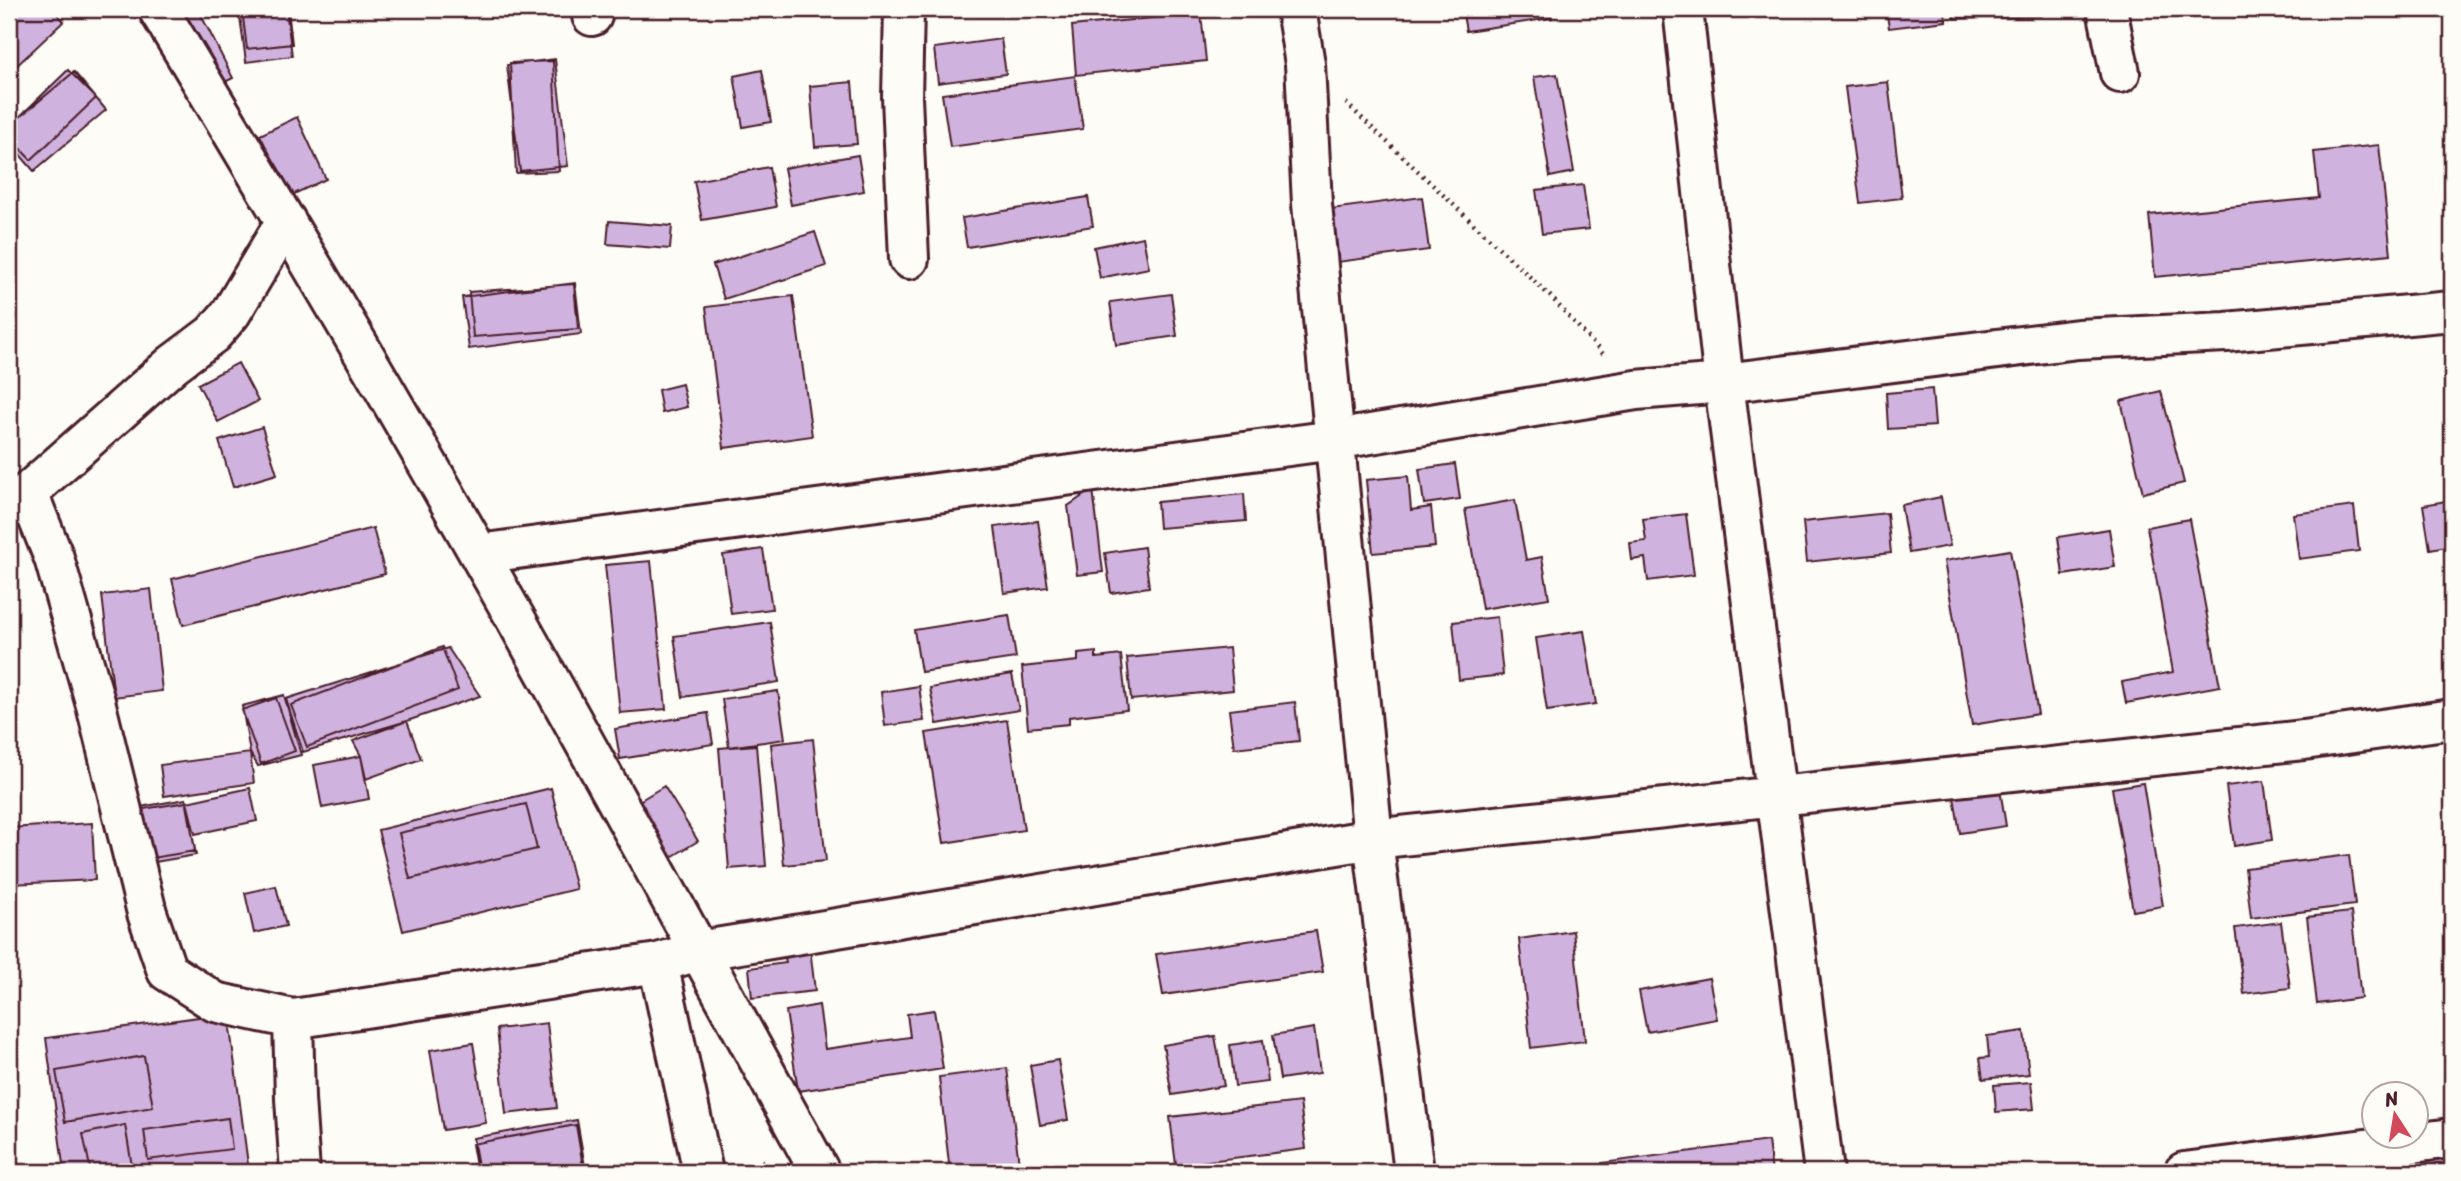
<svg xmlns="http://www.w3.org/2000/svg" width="2461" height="1181" font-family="Sriracha,sans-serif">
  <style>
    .building { fill: #d0b2de; stroke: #4a1f2b; stroke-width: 2 }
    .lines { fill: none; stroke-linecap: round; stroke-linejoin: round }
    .minor-casing { stroke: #4a1f2b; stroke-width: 44 }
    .path { stroke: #4a1f2b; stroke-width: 4.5; stroke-dasharray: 2 5; stroke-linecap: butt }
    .minor { stroke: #fdfcf7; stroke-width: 38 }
  </style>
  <rect width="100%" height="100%" fill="#fdfcf7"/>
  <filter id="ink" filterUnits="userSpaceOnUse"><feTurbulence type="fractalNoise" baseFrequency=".0143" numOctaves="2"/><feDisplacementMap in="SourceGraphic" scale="14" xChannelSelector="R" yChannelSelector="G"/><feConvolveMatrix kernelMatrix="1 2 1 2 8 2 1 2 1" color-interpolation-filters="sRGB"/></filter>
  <g filter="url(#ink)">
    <!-- building -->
    <path class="building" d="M9,9H52L64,21L9,73Z
      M185,9H198L233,78L221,84L183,10Z
      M239,9H286L292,56L246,62Z
      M242,9H288L292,44L247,49Z
      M630,9H680L630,14Z
      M1462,9H1550L1552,18L1466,31Z
      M1886,9H1945L1946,21L1889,28Z
      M1954,9H2041V16L1954,19Z
      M1201,13L1206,61L1076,75L1072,26Z
      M1001,39L1006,74L938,83L934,48Z
      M555,59L568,166L520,171L507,65Z
      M553,61L559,171L516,173L510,63Z
      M68,70L96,98L31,160L9,137V127Z
      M762,70L771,122L743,127L734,76Z
      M74,72L106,110L34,171L9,142V126Z
      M1557,74L1574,172L1550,177L1534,77Z
      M1075,76L1083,129L950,147L942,94Z
      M852,82L857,144L815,147L810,86Z
      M1888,82L1902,198L1860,203L1845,87Z
      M297,117L326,179L290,196L260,135Z
      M2379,145L2391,254L2155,277L2149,215L2319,198L2314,152Z
      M858,155L864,191L791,205L784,168Z
      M769,167L776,207L702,220L694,181Z
      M1583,185L1589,229L1542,234L1536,190Z
      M1088,197L1093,226L967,247L962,218Z
      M1422,197L1429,250L1330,263L1323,210Z
      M609,221L672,226L670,249L607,244Z
      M815,232L826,266L724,299L713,265Z
      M1143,237L1149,268L1100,278L1094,247Z
      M575,283L581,334L469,349L462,297Z
      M574,284L578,329L473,337L469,292Z
      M1171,294L1177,336L1116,345L1110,302Z
      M793,296L812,436L724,448L706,307Z
      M238,363L258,401L218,422L198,384Z
      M682,384L687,407L662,413L658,390Z
      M1932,389L1935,426L1888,429L1886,393Z
      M2161,391L2184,483L2143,493L2121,401Z
      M262,427L277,474L233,487L219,441Z
      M1455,464L1460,499L1424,504L1419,469Z
      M1408,476L1411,510L1431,507L1435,547L1373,553L1366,480Z
      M1093,489L1103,572L1077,575L1068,506Z
      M1244,494L1246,521L1159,528L1157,502Z
      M1941,497L1950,546L1909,553L1901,505Z
      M1515,500L1526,560L1542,557L1549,598L1482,609L1465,509Z
      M2452,500V545L2430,549L2423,505Z
      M2354,506L2359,551L2299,559L2293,514Z
      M1887,513L1891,553L1807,562L1803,522Z
      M1686,514L1694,575L1648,581L1645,558L1632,560L1630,543L1646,541L1643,519Z
      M2189,519L2220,686L2126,703L2122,682L2173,672L2147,527Z
      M1038,521L1048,587L1004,593L995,527Z
      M373,528L385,574L183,625L172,579Z
      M2109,529L2115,567L2063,575L2058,537Z
      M1144,547L1149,587L1111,593L1105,553Z
      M763,549L772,609L731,614L723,555Z
      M2010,550L2038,714L1972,725L1944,561Z
      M651,561L666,709L620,713L605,565Z
      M151,589L162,691L114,697L102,595Z
      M1009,615L1016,658L921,672L914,630Z
      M1497,617L1503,675L1459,680L1453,622Z
      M770,622L779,682L683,697L674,636Z
      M1584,631L1596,704L1547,711L1536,638Z
      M442,647L458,690L307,747L291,705Z
      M448,648L480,696L407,721L303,752L286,699Z
      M1229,648L1233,690L1131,700L1127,658Z
      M1096,652V658L1121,655L1127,710L1069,717V724L1028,728L1022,667L1078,661V654Z
      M1012,674L1019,710L937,724L930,688Z
      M919,686L924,721L885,726L881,692Z
      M778,691L785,739L729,747L722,699Z
      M284,695L301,755L258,766L250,753L242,706Z
      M276,698L295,751L261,764L242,710Z
      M1295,702L1299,741L1234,748L1229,710Z
      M708,713L713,744L620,759L615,729Z
      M1007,720L1024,830L944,843L926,733Z
      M407,721L421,759L366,779L361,756L353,741Z
      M813,739L826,861L784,865L771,744Z
      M756,745L766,866L729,869L719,748Z
      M250,753L254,783L164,796L160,765Z
      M361,756L369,799L322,808L314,765Z
      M2264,781L2272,840L2234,846L2226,786Z
      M2143,783L2163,906L2133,911L2112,788Z
      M664,786L698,841L660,864L626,809Z
      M250,788L257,821L195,834L187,802Z
      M551,788L576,889L403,931L378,830Z
      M2000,789L2006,826L1960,833L1954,797Z
      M186,799L196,855L143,864L134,808Z
      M187,802L195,851L139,860L131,811Z
      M526,804L537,849L410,879L399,833Z
      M92,823L95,880L11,884L9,828Z
      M2349,855L2355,905L2251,918L2245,868Z
      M276,886L286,926L254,933L245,893Z
      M2351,912L2361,998L2317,1004L2307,917Z
      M2281,922L2290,988L2244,994L2235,928Z
      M1316,931L1323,972L1163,995L1156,954Z
      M1573,931L1585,1041L1531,1048L1519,939Z
      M809,939L815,991L752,998L749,968L786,963L783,943Z
      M1709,978L1717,1019L1647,1032L1639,991Z
      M819,1005L825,1049L910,1037L907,1014L934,1010L943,1069L798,1091L786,1011Z
      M228,1013L249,1172H64L46,1038Z
      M547,1023L557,1108L506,1114L497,1029Z
      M1314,1028L1320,1073L1280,1079L1273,1035Z
      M2024,1031L2029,1074L1983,1079L1980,1058L1989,1057L1987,1036Z
      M1215,1036L1224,1086L1172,1095L1163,1045Z
      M1263,1040L1268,1082L1235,1086L1230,1045Z
      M473,1043L486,1123L443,1130L430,1050Z
      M144,1056L153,1107L65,1122L56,1071Z
      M1058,1060L1068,1120L1040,1125L1030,1065Z
      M1007,1068L1020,1172H950L939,1077Z
      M2031,1082L2034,1109L1996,1112L1994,1085Z
      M1300,1102L1306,1149L1176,1165L1170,1117Z
      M228,1118L232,1149L148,1160L144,1130Z
      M577,1120L586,1172H479L473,1138Z
      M125,1125L133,1172H91L83,1134Z
      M576,1125L584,1172H477L472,1144Z
      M1768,1141L1772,1172H1603L1602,1163Z
      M2450,1158L2451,1172H2401L2400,1163Z
      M763,1160L769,1172H752Z
      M2381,1161L2382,1172H2335V1167Z"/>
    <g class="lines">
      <defs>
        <path id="minor" d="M158,9C267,189 375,370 479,554C595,758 707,966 820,1172
          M591,9L592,16
          M904,9L902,97L909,259
          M1296,9L1305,64L1312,204L1373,839L1414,1172
          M1683,9L1724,383L1824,1172
          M2107,9L2120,73
          M28,493L54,558L96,705L147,913L167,971L215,1002L293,1019L658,963L698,951L1373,839L2304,740L2452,719
          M10,508L173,364L213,334L231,313L286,221
          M479,554L1334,440L1636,390L1724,383L2078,339L2226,332L2452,311
          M658,963L703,1172
          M293,1019L295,1099L300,1172
          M2184,1172L2452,1138"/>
      </defs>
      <!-- minor casing -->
      <use href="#minor" class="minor-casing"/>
      <!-- path -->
      <path class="path" d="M1346,103L1551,297L1605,356"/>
      <!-- minor -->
      <use href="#minor" class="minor"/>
    </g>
  </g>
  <!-- margin -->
  <rect width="2461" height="1181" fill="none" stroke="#fdfcf7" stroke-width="35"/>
  <rect x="18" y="18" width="2426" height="1146" fill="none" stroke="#4a1f2b" stroke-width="2.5" filter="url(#ink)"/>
  <!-- north arrow -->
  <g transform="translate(2395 1115) rotate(348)"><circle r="33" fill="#fdfcf7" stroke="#b5a4a5" stroke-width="2"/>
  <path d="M0-5L12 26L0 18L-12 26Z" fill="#d1495b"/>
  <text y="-10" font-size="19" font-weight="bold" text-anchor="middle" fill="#4a1f2b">N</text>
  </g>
</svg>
